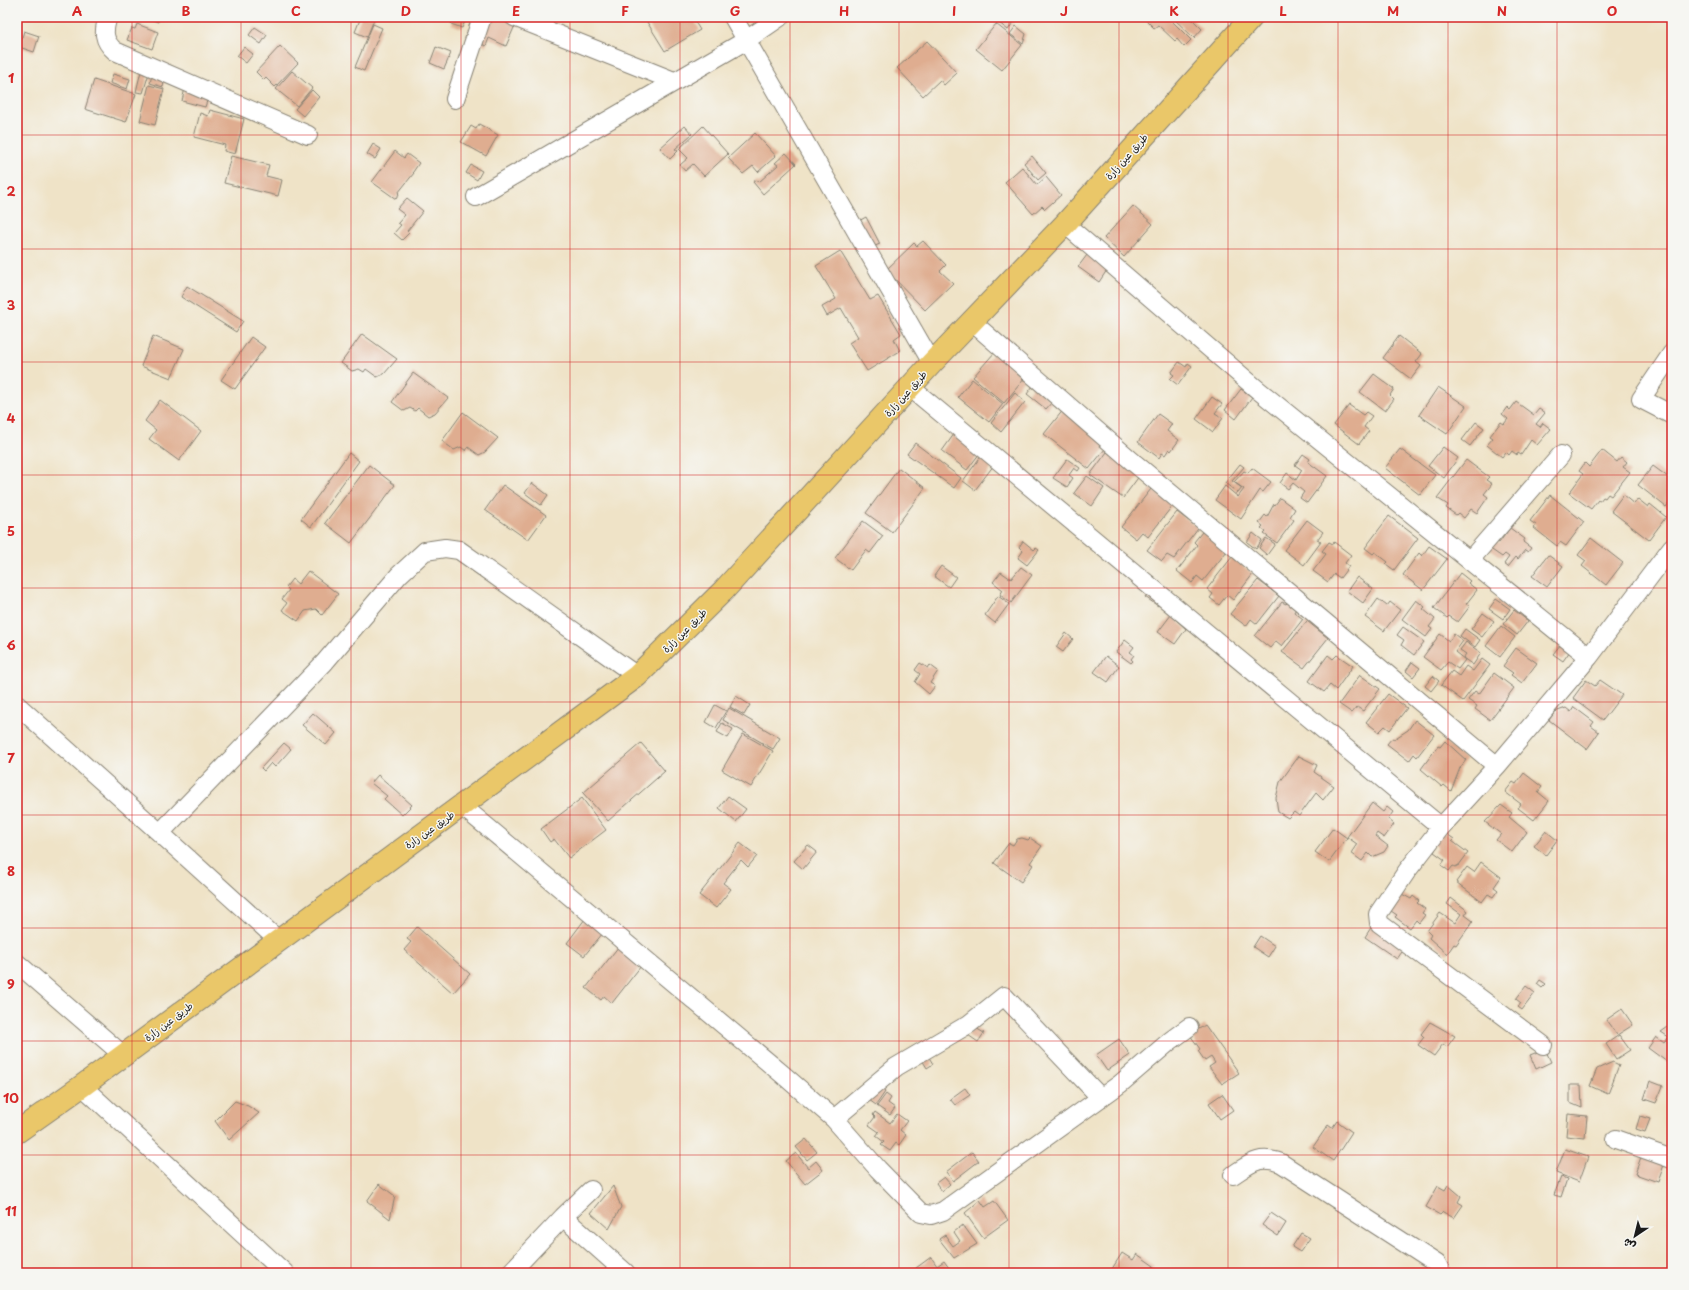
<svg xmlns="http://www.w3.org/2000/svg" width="1689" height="1290" font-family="'Playpen Sans','Playpen Sans Arabic',sans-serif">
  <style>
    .building { fill: #dfad90 }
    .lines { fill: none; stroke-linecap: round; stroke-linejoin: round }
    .street-casing { stroke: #868072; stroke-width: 20 }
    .primary-casing { stroke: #868072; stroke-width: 24 }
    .street { stroke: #fff; stroke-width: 18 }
    .primary { stroke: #eac769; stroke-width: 22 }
    .grid { fill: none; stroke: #d62828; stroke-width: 1; stroke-opacity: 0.55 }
    .labels { text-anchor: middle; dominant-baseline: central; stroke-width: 3; stroke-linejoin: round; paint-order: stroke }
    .street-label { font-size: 10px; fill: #1c1c1c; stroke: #f6f6f2 }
    .neatline { fill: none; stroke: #d62828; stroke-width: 1.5 }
    .grid-label { font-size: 13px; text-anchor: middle; font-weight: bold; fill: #d62828 }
  </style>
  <rect width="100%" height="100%" fill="#f6f6f2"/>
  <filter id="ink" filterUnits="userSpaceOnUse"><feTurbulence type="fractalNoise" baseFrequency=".025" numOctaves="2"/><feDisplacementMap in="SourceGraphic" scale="8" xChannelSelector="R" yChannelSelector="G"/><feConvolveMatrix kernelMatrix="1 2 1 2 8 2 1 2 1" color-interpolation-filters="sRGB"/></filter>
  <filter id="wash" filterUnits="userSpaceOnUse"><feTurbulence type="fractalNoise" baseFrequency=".012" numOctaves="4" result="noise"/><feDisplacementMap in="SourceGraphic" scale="16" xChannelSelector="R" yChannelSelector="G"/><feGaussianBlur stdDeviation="0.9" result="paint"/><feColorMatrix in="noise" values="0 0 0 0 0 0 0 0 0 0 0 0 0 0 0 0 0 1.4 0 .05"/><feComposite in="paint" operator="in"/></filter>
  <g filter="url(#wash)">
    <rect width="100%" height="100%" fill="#efe3c7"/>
    <g id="blocks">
      <!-- building -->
      <path class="building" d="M145,17H159L158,22Z
        M361,17H375L367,37L355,32Z
        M454,17H467L462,28L451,24Z
        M487,17H503L516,23L506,46L489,38L486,46L477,42Z
        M656,17H692L700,30L665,51L647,22Z
        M1003,17H1011L1015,20L1008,30L998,22Z
        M1143,17H1168L1191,40L1184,47L1177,39L1175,41L1158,25L1154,28Z
        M1172,17H1190L1202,29L1194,38Z
        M137,24L158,32L152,49L127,40L132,28L135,29Z
        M373,24L382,28L364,71L355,67Z
        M996,24L1022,45L1002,70L976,49Z
        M1016,26L1026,34L1023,44L1010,34Z
        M255,27L267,35L261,44L249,35Z
        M24,31L39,36L34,52L19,47Z
        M927,41L957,73L944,85L940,80L923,96L897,68Z
        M280,46L298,63L275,87L266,78L264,80L256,72Z
        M244,47L253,54L246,63L237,56Z
        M436,47L451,53L444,69L430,63Z
        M141,71L149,73L143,93L136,92Z
        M292,71L312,88L297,106L276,89Z
        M113,74L130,79L127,89L110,83Z
        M152,75L165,78L163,87L150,83Z
        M94,80L136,94L126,122L85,109Z
        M149,85L164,89L155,125L140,121Z
        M185,88L209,95L205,107L182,101Z
        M312,90L319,97L303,116L295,109Z
        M210,110L244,119L235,154L224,151L225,145L194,137L200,113L208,116Z
        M479,124L498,135L486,156L461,142L471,126L476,129Z
        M685,126L692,134L675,149L678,151L670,159L660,148Z
        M703,126L728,154L704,176L693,164L685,171L680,165L688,158L679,149Z
        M755,133L776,156L758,172L753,166L743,174L728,158Z
        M373,144L381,149L375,159L367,154Z
        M395,151L404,158L407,154L419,163L413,172L414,173L398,193L399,194L396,199L372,182Z
        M786,153L796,164L763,194L753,182L756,180L759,182L778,165L775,163Z
        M231,156L269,165L266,176L282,180L278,196L224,183Z
        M1032,156L1046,173L1038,180L1024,163Z
        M471,165L482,171L477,180L466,173Z
        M1022,167L1037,185L1046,177L1061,195L1045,209L1042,206L1033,214L1005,182Z
        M407,198L423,211L407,231L409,233L402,240L394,233L401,225L398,223L405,215L397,209Z
        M1133,206L1153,224L1124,257L1104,238Z
        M866,217L880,244L870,248L857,222Z
        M923,241L946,265L940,271L953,283L925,310L886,270L914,243L917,246Z
        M840,251L870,300L878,296L901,334L894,339L900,351L867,371L849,343L858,337L841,308L827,316L822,307L836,299L816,266Z
        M1087,255L1107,270L1099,282L1078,267Z
        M187,286L243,321L236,332L181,297Z
        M362,334L397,359L384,374L377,377L366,369L364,372L359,369L352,371L341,363Z
        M153,336L184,349L171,378L141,366Z
        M1399,336L1422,354L1416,362L1421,366L1411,379L1383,358Z
        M251,337L265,347L235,389L221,380Z
        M995,352L1025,378L1004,403L973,377Z
        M1179,362L1186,367L1188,363L1192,366L1178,385L1170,379L1174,375L1171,373Z
        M413,373L448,398L435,413L428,416L418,408L415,411L410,408L404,411L392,402Z
        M1374,374L1394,389L1390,395L1394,399L1385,411L1360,392Z
        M972,379L1003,404L989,422L958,397Z
        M1033,386L1052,402L1046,409L1027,394Z
        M1438,387L1466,406L1447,434L1419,415Z
        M1241,389L1252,397L1236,419L1225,410Z
        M1015,393L1025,402L1001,432L991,423Z
        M1212,397L1222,404L1215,413L1223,418L1213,432L1196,419Z
        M160,400L201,431L179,461L149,439L156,430L145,421Z
        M1516,402L1534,415L1539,409L1545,413L1536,424L1540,427L1543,423L1551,429L1537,445L1531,440L1521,455L1518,453L1517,455L1512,451L1509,455L1506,452L1502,457L1487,445L1493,438L1490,436L1501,422L1504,424L1508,419L1502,414L1507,407L1510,410Z
        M1349,405L1363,415L1366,412L1372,416L1364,427L1369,431L1359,444L1334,425Z
        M1064,409L1109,444L1089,469L1044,434Z
        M463,412L498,438L485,452L479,455L468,447L466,451L461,447L454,450L442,441Z
        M1158,414L1172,424L1167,431L1179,440L1171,451L1169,449L1165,455L1162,453L1159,458L1138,442Z
        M1476,422L1484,428L1470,446L1462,440Z
        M957,430L983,449L967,470L942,451Z
        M915,443L961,478L954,488L907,454Z
        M1443,447L1458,458L1444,478L1428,466Z
        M1400,449L1435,475L1420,495L1385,468Z
        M1602,450L1617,462L1621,457L1627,462L1623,467L1630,472L1611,496L1608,494L1605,498L1603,497L1600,501L1598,500L1591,509L1569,493L1583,474L1579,471L1585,463L1589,467Z
        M984,452L997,461L975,490L963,481Z
        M1107,452L1140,475L1123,498L1090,475Z
        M349,453L359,461L311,527L301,519Z
        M1303,454L1310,459L1308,462L1327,476L1307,503L1300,498L1304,492L1293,483L1288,489L1280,483L1287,473L1296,480L1302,470L1295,465Z
        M1067,459L1080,468L1078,471L1074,468L1069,475L1073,478L1067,487L1053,478Z
        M1466,460L1489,477L1486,480L1492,484L1484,494L1488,497L1477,513L1471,509L1464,518L1458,513L1456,515L1446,508L1448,505L1437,498Z
        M1240,464L1244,467L1232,481L1242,488L1238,493L1225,483Z
        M369,465L395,485L351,543L325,523Z
        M1653,466L1672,480V504L1670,502L1666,507L1638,485Z
        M899,468L925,488L892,532L866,513Z
        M1252,468L1271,482L1263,492L1260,490L1241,519L1215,500L1225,486L1238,497L1244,489L1234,482L1244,471L1248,473Z
        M1087,476L1104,488L1092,506L1074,493Z
        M532,483L548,495L541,505L525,493Z
        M503,485L546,515L528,540L485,510Z
        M1151,489L1173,505L1148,537L1142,532L1136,539L1121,527Z
        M1550,495L1584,522L1566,546L1560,542L1557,546L1534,528L1536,525L1530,521Z
        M1623,495L1634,504L1638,499L1648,507L1650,504L1666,517L1649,540L1611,511Z
        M1280,498L1295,509L1290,517L1294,520L1277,543L1264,534L1266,532L1261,528L1263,526L1259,523L1265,515L1267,517L1274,504L1275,505Z
        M1177,512L1198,528L1174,559L1167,555L1162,561L1147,550Z
        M1389,516L1418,538L1394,570L1386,564L1388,562L1375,552L1373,554L1365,548Z
        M1307,520L1323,532L1317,540L1321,542L1304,565L1284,550Z
        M863,521L883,536L870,553L866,550L851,570L835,558Z
        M1510,528L1525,539L1523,542L1531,548L1528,552L1525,550L1518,559L1516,557L1508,567L1504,564L1509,557L1505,554L1502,557L1489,548L1495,540L1499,543Z
        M1202,532L1227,551L1203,581L1197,576L1192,583L1177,571L1197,545L1194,542Z
        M1253,533L1262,540L1256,549L1247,542Z
        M1266,538L1275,544L1267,555L1259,548Z
        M1591,538L1623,563L1606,585L1582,566L1586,561L1578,555Z
        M1023,541L1034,550L1036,548L1039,550L1027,565L1018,558L1023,551L1019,547Z
        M1329,542L1333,544L1334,542L1351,555L1345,563L1349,566L1340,578L1334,574L1328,582L1313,571L1326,554L1322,551Z
        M1429,546L1447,559L1423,590L1403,575L1419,553L1422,556Z
        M1548,555L1563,566L1547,587L1532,576Z
        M1232,557L1253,574L1233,600L1227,595L1219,605L1210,598L1213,594L1207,589Z
        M941,566L956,577L949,587L934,576Z
        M1021,567L1032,575L1011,603L1000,595L1003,590L993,582L1001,572L1011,579Z
        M308,571L338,594L322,615L316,609L305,611L298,621L282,610L287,603L282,599L289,590L286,587L292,579L298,584Z
        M1460,573L1470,581L1468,583L1477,590L1466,604L1470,606L1458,622L1449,616L1447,618L1434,608Z
        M1357,577L1373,589L1363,603L1347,591Z
        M1258,580L1279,596L1257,624L1251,619L1246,626L1230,614Z
        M1150,589L1164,599L1158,606L1145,597Z
        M998,596L1009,604L995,623L985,615Z
        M1378,599L1387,606L1390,602L1400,610L1384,631L1365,617Z
        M1496,599L1510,609L1503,619L1489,609Z
        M1416,600L1425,607L1423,609L1435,619L1429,627L1432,629L1426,637L1402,619Z
        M1289,601L1297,607L1294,612L1303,619L1282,646L1276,641L1270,648L1255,636L1282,602L1286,604Z
        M1514,610L1528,621L1517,635L1503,624Z
        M1483,613L1494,621L1482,637L1471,629Z
        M1171,615L1186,629L1175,644L1158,632Z
        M1307,621L1328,638L1304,668L1282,652Z
        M1501,626L1515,637L1500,657L1486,646Z
        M1403,627L1424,642L1414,655L1401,645L1404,640L1397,635Z
        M1465,629L1480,640L1475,647L1460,636Z
        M1066,633L1073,639L1063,652L1056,647Z
        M1440,634L1449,641L1454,634L1463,641L1455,652L1465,660L1458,669L1448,662L1441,670L1423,657Z
        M1125,640L1134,647L1130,652L1134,655L1131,659L1133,661L1131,663L1116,652Z
        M1466,642L1481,653L1473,665L1463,658L1466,654L1460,650Z
        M1561,644L1570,651L1563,661L1553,654Z
        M1516,648L1537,663L1522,683L1511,675L1513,673L1503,666Z
        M1328,655L1333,659L1337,655L1353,666L1336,690L1330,685L1324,692L1309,681Z
        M1106,656L1119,666L1108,682L1094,672Z
        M1482,659L1490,665L1463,701L1441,685L1452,671L1459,676L1466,666L1473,671Z
        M1412,662L1420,668L1413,677L1406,671Z
        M920,663L928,668L930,665L938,671L930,683L935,686L929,694L915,682L920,674L915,670Z
        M1494,673L1514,688L1490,720L1475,709L1477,706L1468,700L1475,691L1479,694Z
        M1360,675L1380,689L1363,711L1357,707L1352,713L1339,704Z
        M1433,676L1439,681L1431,691L1425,686Z
        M1586,680L1595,686L1600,680L1622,695L1603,720L1573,698Z
        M1388,694L1407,708L1390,730L1385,726L1379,732L1366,722Z
        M736,696L750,705L744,715L730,707Z
        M715,705L726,711L716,728L706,722Z
        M1574,707L1594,722L1591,726L1599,732L1587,749L1549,720L1555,712L1566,708L1571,712Z
        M729,708L780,738L773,749L723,720Z
        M313,713L336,733L326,745L302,725Z
        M1415,720L1434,735L1417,757L1414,754L1409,761L1387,744L1392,738L1394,739L1408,730Z
        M722,723L733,729L728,738L717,732Z
        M743,734L773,751L751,787L722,770Z
        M1445,741L1466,760L1460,768L1451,791L1444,785L1442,787L1421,769L1438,746L1440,747Z
        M284,743L291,749L275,767L271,763L264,771L261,768Z
        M641,743L665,771L608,821L583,793Z
        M1299,756L1317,765L1314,772L1334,786L1323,800L1316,793L1299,816L1294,812L1288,818L1278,812L1276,798L1280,782Z
        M1524,773L1542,787L1538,792L1549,801L1534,820L1518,808L1521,804L1505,792L1513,782L1516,784Z
        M378,775L412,805L402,815L384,799L387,796L371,783Z
        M728,796L746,809L736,822L719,808Z
        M582,798L606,830L569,858L554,839L550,842L541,829Z
        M1372,803L1383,812L1387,807L1393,812L1388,819L1394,824L1384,838L1377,833L1375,836L1388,846L1384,852L1372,857L1368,853L1362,861L1351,853L1357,844L1347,837Z
        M1501,805L1512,813L1509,817L1527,832L1512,852L1496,840L1501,834L1485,822Z
        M1333,828L1347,838L1329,862L1315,852Z
        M1546,831L1557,840L1546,855L1534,846Z
        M1444,832L1454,839L1452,841L1468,853L1459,865L1455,867L1453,866L1449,871L1441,865L1445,860L1434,852L1437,847L1432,843Z
        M1022,838L1028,840L1030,838L1042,846L1030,863L1033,865L1021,882L994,863L1009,843L1013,845L1017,839Z
        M740,843L757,856L748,867L741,860L723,883L731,889L716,908L699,895Z
        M808,845L817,852L803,869L794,861Z
        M1481,862L1501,877L1494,887L1498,890L1493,897L1488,894L1482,902L1456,882L1467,867L1474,872Z
        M1400,893L1411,899L1413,896L1419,901L1417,903L1425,909L1422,913L1425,915L1419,923L1416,920L1410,928L1395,917L1397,915L1388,909Z
        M1451,898L1468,911L1465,915L1473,921L1456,945L1454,944L1447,954L1429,938L1431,935L1427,931L1440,913L1455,923L1461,914L1447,904Z
        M585,919L603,933L584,956L567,943Z
        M1372,926L1404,949L1397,959L1365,937Z
        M417,927L470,974L453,993L404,950L411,942L407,939Z
        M1260,936L1275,946L1268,957L1253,947Z
        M619,946L641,966L612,1003L604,996L601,1000L586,988Z
        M1540,980L1546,984L1542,988L1537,984Z
        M1526,986L1535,993L1522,1010L1518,1007L1521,1003L1516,999Z
        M1622,1009L1633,1025L1617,1035L1606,1020Z
        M1430,1022L1455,1036L1447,1047L1443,1044L1434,1056L1418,1045L1424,1037L1421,1034Z
        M1205,1025L1239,1073L1222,1084L1209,1067L1215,1063L1211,1057L1205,1061L1198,1051L1200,1049L1190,1035Z
        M1671,1025L1672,1026V1039L1661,1032Z
        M974,1027L984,1033L978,1042L968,1035Z
        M1619,1035L1630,1050L1616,1059L1606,1044Z
        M1656,1037L1664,1043L1668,1038L1672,1041V1054L1667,1062L1648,1048Z
        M1119,1039L1130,1055L1107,1071L1096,1055Z
        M1545,1049L1551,1062L1536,1069L1530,1055Z
        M927,1054L933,1064L927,1068L921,1058Z
        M1613,1062L1619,1065L1608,1094L1590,1086L1597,1069Z
        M1650,1081L1663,1086L1656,1103L1644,1099Z
        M1570,1085H1581L1582,1108L1570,1103Z
        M878,1087L885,1092L876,1105L869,1100Z
        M965,1088L970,1095L955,1105L950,1099Z
        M886,1094L891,1098L888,1103L895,1108L890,1115L877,1106Z
        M1222,1094L1233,1110L1220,1119L1209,1103Z
        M235,1101L248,1106L259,1113L229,1140L215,1121Z
        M875,1112L890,1123L897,1114L907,1121L900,1130L906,1135L899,1145L896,1143L890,1151L881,1145L884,1142L876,1136L879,1132L869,1125L875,1117L873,1115Z
        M1568,1114L1587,1116L1585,1138L1566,1136Z
        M1640,1116L1650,1119L1645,1132L1636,1129Z
        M1337,1121L1352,1132L1333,1161L1313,1147L1328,1125L1332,1128Z
        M806,1139L817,1152L807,1160L796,1147Z
        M1565,1149L1588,1157L1579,1182L1556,1173Z
        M972,1152L979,1161L953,1181L946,1172Z
        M796,1153L808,1168L816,1161L823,1170L805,1184L786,1161Z
        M1642,1154L1665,1162L1658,1182L1635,1174Z
        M944,1177L950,1184L942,1191L936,1183Z
        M1561,1177L1567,1179L1561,1197L1554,1195Z
        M379,1184L395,1196L390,1219L367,1201Z
        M1448,1185L1461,1196L1458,1202L1463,1205L1454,1218L1443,1212L1440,1215L1426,1207L1438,1186L1445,1190Z
        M613,1186L621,1207L609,1229L591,1213Z
        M980,1200L985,1207L994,1201L1008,1220L983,1238L965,1213Z
        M1271,1213L1286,1223L1278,1236L1262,1225Z
        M963,1225L977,1244L954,1258L939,1239L945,1235L953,1246L960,1241L954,1232Z
        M1301,1233L1310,1238L1300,1252L1292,1247Z
        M1122,1253L1133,1260L1137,1254L1154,1266L1149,1273H1112L1110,1272Z
        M931,1257L937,1266L944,1261L952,1272L919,1273L916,1268Z"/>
    </g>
  </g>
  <g filter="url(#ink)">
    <use href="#blocks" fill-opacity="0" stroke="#868072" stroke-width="1"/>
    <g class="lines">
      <defs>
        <path id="street" d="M108,17C103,31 103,41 115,51L308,135
          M514,17L674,81
          M733,17L932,363
          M455,99L482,17
          M476,197L745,41L780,17
          M1065,224L1258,390L1589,657
          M972,322L1132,461L1497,766
          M1672,353L1641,399L1672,415
          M911,388L1441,827
          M1470,560L1561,455
          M17,705L160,833L278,940
          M462,806L781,1073L834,1119L878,1169L921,1213L931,1215L943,1211L1120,1084L1170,1041L1189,1027
          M160,833L324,663L399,575L425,551L445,548L459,550L637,676
          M17,963L123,1055
          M1543,1045L1383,926L1379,923L1378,914L1407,871L1441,827L1497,766L1589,657L1672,547
          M82,1086L285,1273
          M834,1119L896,1067L969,1024L1004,996L1101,1098
          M1616,1139L1672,1159
          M1233,1175C1251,1163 1259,1155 1281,1163L1437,1264L1442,1273
          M563,1217L591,1190
          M510,1273L563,1217L626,1273"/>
        <path id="primary" d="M17,1132L82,1086L637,676L724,590L932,363L1065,224L1252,17"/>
      </defs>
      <!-- street casing -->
      <use href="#street" class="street-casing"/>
      <!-- primary casing -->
      <use href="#primary" class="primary-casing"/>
      <!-- street -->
      <use href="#street" class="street"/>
      <!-- primary -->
      <use href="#primary" class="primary"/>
    </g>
  </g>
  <!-- grid -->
  <path class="grid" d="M132,17V1273M241,17V1273M351,17V1273M461,17V1273M570,17V1273M680,17V1273M790,17V1273M899,17V1273M1009,17V1273M1119,17V1273M1228,17V1273M1338,17V1273M1448,17V1273M1557,17V1273M17,135H1672M17,249H1672M17,362H1672M17,475H1672M17,588H1672M17,702H1672M17,815H1672M17,928H1672M17,1041H1672M17,1155H1672"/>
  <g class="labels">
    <!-- street labels -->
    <g class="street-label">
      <text transform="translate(1126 156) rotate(-48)">طريق عين زارة</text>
      <text transform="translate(905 393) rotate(-48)">طريق عين زارة</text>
      <text transform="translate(684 630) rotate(-45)">طريق عين زارة</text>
      <text transform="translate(429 829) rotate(-35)">طريق عين زارة</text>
      <text transform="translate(168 1021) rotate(-37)">طريق عين زارة</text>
    </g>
  </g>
  <!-- margin -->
  <rect width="1689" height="1290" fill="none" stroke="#f6f6f2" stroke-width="44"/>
  <!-- north arrow -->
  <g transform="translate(1635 1236) rotate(215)" stroke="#f6f6f2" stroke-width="3" paint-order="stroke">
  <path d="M0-3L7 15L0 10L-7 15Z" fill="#1c1c1c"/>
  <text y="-6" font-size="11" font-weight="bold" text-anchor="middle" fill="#1c1c1c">ش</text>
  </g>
  <rect x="22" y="22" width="1645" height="1246" class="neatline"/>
  <g class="grid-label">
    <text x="77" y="16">A</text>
    <text x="186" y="16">B</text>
    <text x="296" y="16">C</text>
    <text x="406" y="16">D</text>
    <text x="516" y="16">E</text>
    <text x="625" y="16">F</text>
    <text x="735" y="16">G</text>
    <text x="844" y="16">H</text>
    <text x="954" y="16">I</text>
    <text x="1064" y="16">J</text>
    <text x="1174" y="16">K</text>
    <text x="1283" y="16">L</text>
    <text x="1393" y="16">M</text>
    <text x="1502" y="16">N</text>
    <text x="1612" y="16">O</text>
    <text x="11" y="83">1</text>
    <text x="11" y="196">2</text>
    <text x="11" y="310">3</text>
    <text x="11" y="423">4</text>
    <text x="11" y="536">5</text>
    <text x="11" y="650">6</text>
    <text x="11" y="763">7</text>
    <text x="11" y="876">8</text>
    <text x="11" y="989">9</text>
    <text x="11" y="1103">10</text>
    <text x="11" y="1216">11</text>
  </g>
</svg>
